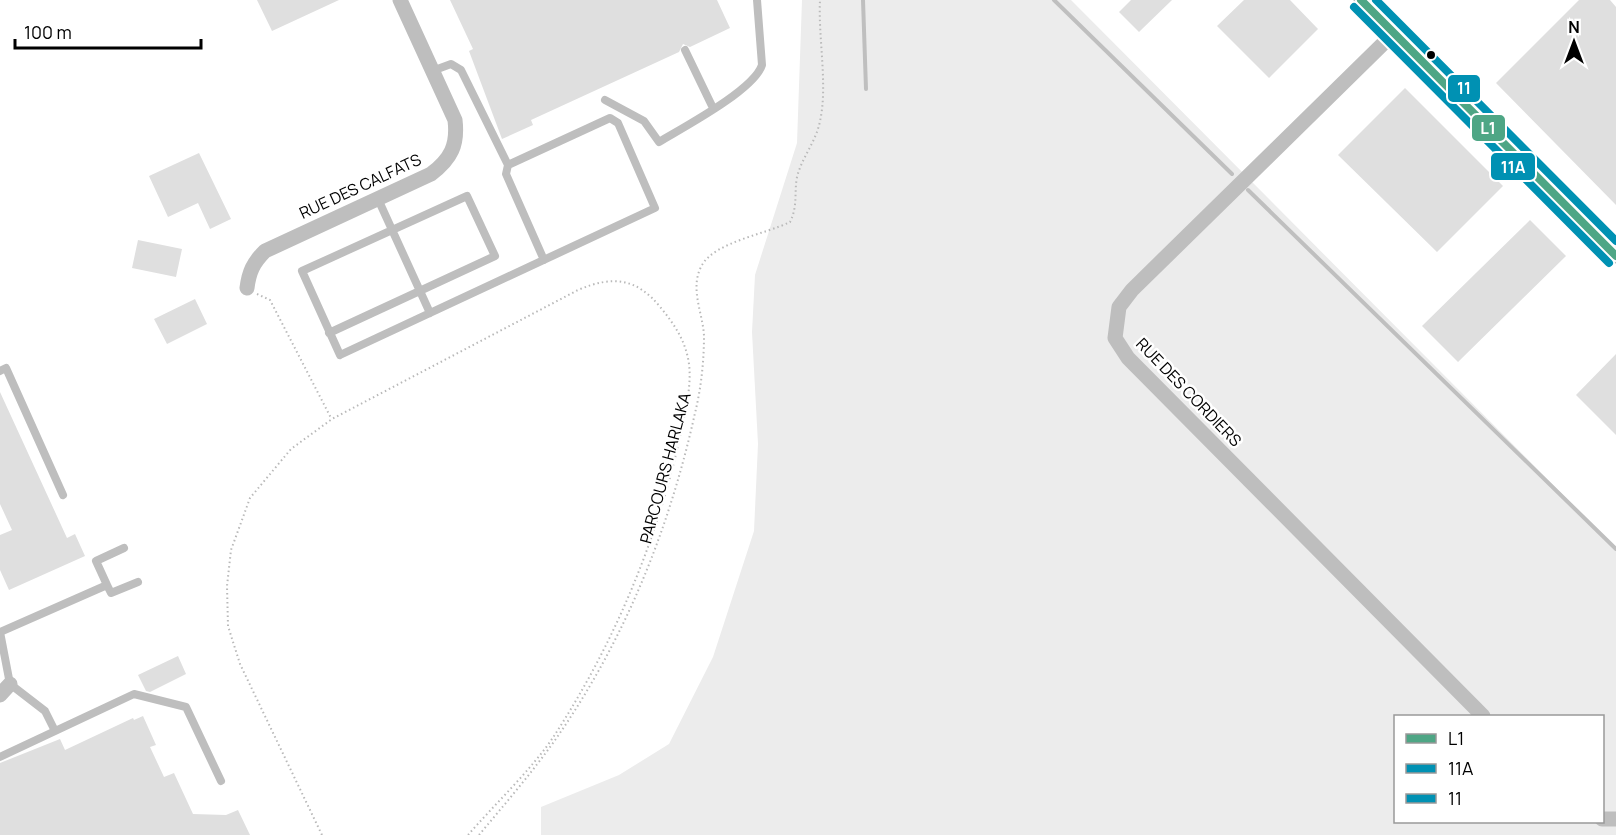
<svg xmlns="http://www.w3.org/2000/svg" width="1616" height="835" font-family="Manrope,sans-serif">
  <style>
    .green { fill: #ececec; fill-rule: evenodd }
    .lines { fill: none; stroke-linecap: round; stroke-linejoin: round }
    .stream { stroke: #bfbfbf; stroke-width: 4 }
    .building { fill: #dfdfdf }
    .path { stroke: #b9b9b9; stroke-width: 2; stroke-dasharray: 1.5 3; stroke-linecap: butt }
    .lane { stroke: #bebebe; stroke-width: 8 }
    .street { stroke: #bebebe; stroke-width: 15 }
    .bus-1-casing { stroke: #fff; stroke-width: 12 }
    .bus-2-casing { stroke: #fff; stroke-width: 12 }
    .bus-3-casing { stroke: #fff; stroke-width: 12 }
    .bus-1 { stroke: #4ea685; stroke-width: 8 }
    .bus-2 { stroke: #0091b3; stroke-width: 8 }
    .bus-3 { stroke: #0091b3; stroke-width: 8 }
    .bus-dot { fill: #000; stroke: #fff; stroke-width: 2 }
    .labels { text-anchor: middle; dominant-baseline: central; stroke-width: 5; stroke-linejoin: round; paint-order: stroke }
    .street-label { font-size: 16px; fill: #000; stroke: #fff }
    .line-badge { stroke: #fff; stroke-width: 2 }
    .badge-label { font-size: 16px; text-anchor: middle; font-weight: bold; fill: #fff }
  </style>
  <rect width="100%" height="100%" fill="#fff"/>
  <!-- green -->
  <path class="green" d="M802,0H1071L1616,548V835H541V807L619,775L669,744L713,657L754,531L758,444L752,332L755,275L797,143ZM1396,716H1602V822H1396Z"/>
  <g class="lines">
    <!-- stream -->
    <path class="stream" d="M863,0L866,89
      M1054,0L1232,174
      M1248,190L1616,549"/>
  </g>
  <!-- building -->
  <path class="building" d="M257,0H339L272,31Z
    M450,0H717L730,28L690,47L683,44L679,52L531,120L533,125L502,139L469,51L473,49Z
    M1131,0H1172L1139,32L1119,12Z
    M1244,0H1290L1318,29L1269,78L1217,26Z
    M1579,0H1610L1616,7V205L1496,83Z
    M1405,88L1503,186L1437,252L1338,155Z
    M199,153L231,219L210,229L198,203L168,217L149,176Z
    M1530,220L1566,256L1458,362L1422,326Z
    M138,240L182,249L176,277L132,268Z
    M195,299L207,324L167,344L154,319Z
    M1616,354V435L1576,395Z
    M0,392L67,538L75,534L85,556L9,590L0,570V535L12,530L0,504Z
    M178,656L186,674L150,692L146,691L138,675Z
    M143,716L156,745L150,747L164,777L174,773L193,814L226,815L238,810L250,835H0V763L60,739L65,750L133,718L134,720Z"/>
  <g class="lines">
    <!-- path -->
    <path class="path" d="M257,294L270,300L331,418
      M322,835L240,664L228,626L227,586L231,550L250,498L291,449L332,419L578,290C613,275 637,278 661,308C675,325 686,342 689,364C692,388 684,417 679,441C656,544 612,647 554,736C533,768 494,805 468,835
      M479,835C504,805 530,775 553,743C623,644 669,531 695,413C701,389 704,361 704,336C703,313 689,288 702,265C715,242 766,234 790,222C798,206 794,193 797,177C802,157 816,142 820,121C828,86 818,37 820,0"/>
    <!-- lane -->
    <path class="lane" d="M685,50L713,108
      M605,100L644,121L659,142C684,127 754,90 762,65L757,0
      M508,165L506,174L544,260
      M378,199L430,313
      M329,333L495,256L467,196L302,271L340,355L655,208L618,123L610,118L508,165L461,70L451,64L432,71
      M0,371L6,368L63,495
      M107,585L111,593L138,582
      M0,632L107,585L96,561L124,548
      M0,632L10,684L45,711L55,731
      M0,757L134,694L186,707L221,781"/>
    <!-- street -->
    <path class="street" d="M1361,0L1616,256
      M1394,33L1132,290L1119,307L1115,338L1128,358L1483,716
      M247,288C249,272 253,263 265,251L431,174C451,159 458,145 455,120L400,0
      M0,695L10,684
      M1602,819H1616"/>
    <defs>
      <path id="bus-1" d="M1361,0L1616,256"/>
      <path id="bus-2" d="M1354,7L1609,263"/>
      <path id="bus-3" d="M1376,0L1616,241"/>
    </defs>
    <!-- bus-1 casing -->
    <use href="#bus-1" class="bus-1-casing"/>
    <!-- bus-2 casing -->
    <use href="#bus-2" class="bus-2-casing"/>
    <!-- bus-3 casing -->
    <use href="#bus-3" class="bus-3-casing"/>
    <!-- bus-1 -->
    <use href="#bus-1" class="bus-1"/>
    <!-- bus-2 -->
    <use href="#bus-2" class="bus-2"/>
    <!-- bus-3 -->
    <use href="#bus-3" class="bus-3"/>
  </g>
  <!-- markers -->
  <circle class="bus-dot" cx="1431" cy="55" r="5"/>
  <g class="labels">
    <!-- street labels -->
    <g class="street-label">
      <text transform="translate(360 186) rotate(-25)">RUE DES CALFATS</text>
      <text transform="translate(1189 392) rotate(46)">RUE DES CORDIERS</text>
      <text transform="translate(665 468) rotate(-75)">PARCOURS HARLAKA</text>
    </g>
  </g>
  <g class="line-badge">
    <rect x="1447" y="74" width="34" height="29" rx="6" fill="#0091b3"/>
    <rect x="1471" y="114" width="35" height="28" rx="6" fill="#4ea685"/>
    <rect x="1490" y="152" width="46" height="29" rx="6" fill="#0091b3"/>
  </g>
  <g class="badge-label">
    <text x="1464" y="94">11</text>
    <text x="1488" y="134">L1</text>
    <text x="1513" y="173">11A</text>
  </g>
  <!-- legend -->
  <rect x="1394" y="715" width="210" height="108" fill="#ffffff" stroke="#999999" stroke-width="1.5"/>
  <rect x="1406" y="734" width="30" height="9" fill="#4ea685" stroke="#999999" stroke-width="1.5"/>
  <text x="1448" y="745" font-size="18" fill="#000000">L1</text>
  <rect x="1406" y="764" width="30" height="9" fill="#0091b3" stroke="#999999" stroke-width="1.5"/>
  <text x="1448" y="775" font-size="18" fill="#000000">11A</text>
  <rect x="1406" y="794" width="30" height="9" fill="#0091b3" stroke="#999999" stroke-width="1.5"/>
  <text x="1448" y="805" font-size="18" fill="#000000">11</text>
  <!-- north arrow -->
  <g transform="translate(1574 42)" stroke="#ffffff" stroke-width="4.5" paint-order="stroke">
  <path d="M0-4.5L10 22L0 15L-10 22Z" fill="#000000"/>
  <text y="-9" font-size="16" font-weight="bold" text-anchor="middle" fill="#000000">N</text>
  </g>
  <!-- scale -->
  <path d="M15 39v9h186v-9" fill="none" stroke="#000000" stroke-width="3"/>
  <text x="24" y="39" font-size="18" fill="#000000" stroke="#ffffff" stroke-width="4.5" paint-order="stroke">100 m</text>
</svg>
